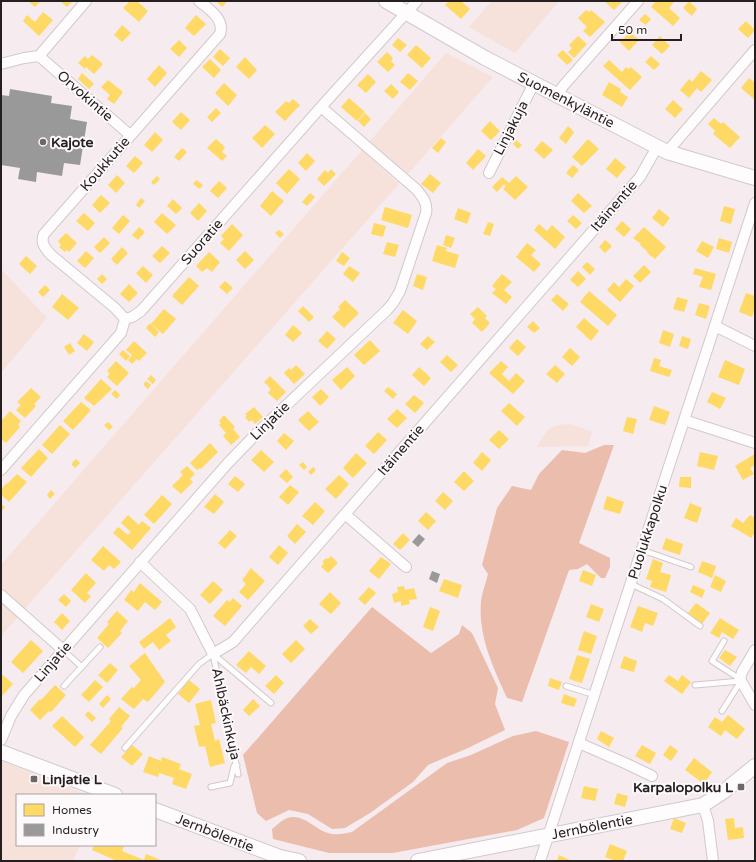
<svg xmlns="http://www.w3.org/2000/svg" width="756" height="862" font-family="'Varela Round',sans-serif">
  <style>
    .green { fill: #f7e1db }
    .forest { fill: #ebbdad }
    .homes { fill: #ffd966 }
    .industry { fill: #999 }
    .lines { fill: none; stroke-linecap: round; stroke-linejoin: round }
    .lane-casing { stroke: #d1c9cb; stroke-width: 7 }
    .street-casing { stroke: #d1c9cb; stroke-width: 12 }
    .secondary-casing { stroke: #d1c9cb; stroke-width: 16 }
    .lane { stroke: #fefcfc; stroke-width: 5 }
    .street { stroke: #fefcfc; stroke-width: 10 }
    .secondary { stroke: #fefcfc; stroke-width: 14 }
    .poi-dot { fill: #6f6668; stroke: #fdf9fa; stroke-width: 1.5 }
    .labels { text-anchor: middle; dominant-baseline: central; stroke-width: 4; stroke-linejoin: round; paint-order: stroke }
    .street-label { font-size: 14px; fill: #261f20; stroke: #fdf9fa }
    .poi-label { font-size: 14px; font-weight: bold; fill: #261f20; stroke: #fdf9fa; text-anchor: start }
  </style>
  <rect width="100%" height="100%" fill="#f6ebee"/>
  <!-- green -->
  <path class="green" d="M492,1H559L515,53L469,27Z
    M446,53L493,77L408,174L369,142Z
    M362,150L399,184L1,636V565Z
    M1,269L47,318L1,373Z
    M571,424L592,432L588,446L537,447C547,428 550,425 571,424Z
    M1,761L88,795H17V845H80L73,861H1Z"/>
  <!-- forest -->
  <path class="forest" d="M604,445H614L579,543L610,558V567L605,578H601L587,564L578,569L569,570L522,702L507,698C493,667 478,636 481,601C482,592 486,583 488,574L482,565L497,508L512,486L531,490L539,474L562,450L585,453Z
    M372,607L431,653L459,634L462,625L472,633L498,688L495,704L505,730L468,748L428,765L413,782L370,813L345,828L332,829L308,814L289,810L266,821L257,813L243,755Z
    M536,731L569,742L544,818L517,830L393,853H329L273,839L272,829C276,826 281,821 285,819C301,812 311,826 325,832C334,836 343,834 352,832L447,763L471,755L513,736Z"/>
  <!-- homes -->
  <path class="homes" d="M28,1H41L35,7Z
    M60,1H73L67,7Z
    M130,1H137L148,11L139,22L123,8Z
    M216,1H228L222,7Z
    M449,1H461L470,9L461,19L445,5Z
    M604,1H623L614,10Z
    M656,1H673L674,2L669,8L680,18L673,26L651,7Z
    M689,1L697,9L692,16L683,8Z
    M586,10L589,12L591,10L605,22L590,37L583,31L587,27L578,18Z
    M43,12L53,20L39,36L23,21L27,15L35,22Z
    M645,14L651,19L646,25L639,20Z
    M196,15L206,24L194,36L185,28Z
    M746,21L755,30L748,38L738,29Z
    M122,25L131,33L122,42L114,35Z
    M630,32L639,40L629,51L620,42Z
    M578,36L587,44L574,58L568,52L572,48L569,45Z
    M660,36L670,46L662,54L652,45Z
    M398,38L407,45L400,52L392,45Z
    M179,40L187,48L179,57L170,49Z
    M416,45L431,58L422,68L407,55Z
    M220,49L230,58L223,66L213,57Z
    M563,50L573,60L567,65L557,55Z
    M387,52L393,58L391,61L395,65L388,72L377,62Z
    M92,55L103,64L94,74L86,67L85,69L78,63L85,56L88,59Z
    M651,56L660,64L654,70L645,62Z
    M245,57L257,70L249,79L236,67Z
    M210,59L221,70L214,78L202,67Z
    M609,60L622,72L626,67L629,69L631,67L642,77L630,90L603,66Z
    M159,65L167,73L155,87L147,79Z
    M701,71L712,80L701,92L697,88L689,98L680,90L689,79L692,82Z
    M82,73L94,84L89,89L78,79Z
    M408,73L418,81L410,90L400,82Z
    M368,74L376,82L366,93L357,85Z
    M749,78L755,83V100L741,88Z
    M108,80L123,92L114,104L107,99L110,95L101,87Z
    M609,82L621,89L620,92L628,97L622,107L602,95Z
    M224,83L237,95L228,106L215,93Z
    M391,84L399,92L393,99L384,91Z
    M349,98L365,112L357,121L341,107Z
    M293,99L300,105L285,121L275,112L286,101L289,103Z
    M673,100L683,109L675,118L665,109Z
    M216,108L221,113L212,122L207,117Z
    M181,112L190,120L181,130L172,122Z
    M365,113L371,119L364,127L358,121Z
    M714,118L721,124L723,122L740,137L730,148L713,134L715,131L708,124Z
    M490,121L500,131L491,140L481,131Z
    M265,125L275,134L262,148L252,138Z
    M568,126L574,132L566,144L559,138Z
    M155,132L163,140L152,152L144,145Z
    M441,138L446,142L438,153L432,148Z
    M216,139L225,147L222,152L227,156L222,161L207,148Z
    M588,139L599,149L582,166L572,157Z
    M516,140L522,145L518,149L513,144Z
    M542,141L553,150L544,159L534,150Z
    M182,148L187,152L179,161L174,157Z
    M478,149L486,156L473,170L466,163Z
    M307,153L315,161L306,171L298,163Z
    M135,156L143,163L134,173L126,166Z
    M615,158L626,167L617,178L606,169Z
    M573,165L579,170L572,178L566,173Z
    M289,169L300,179L287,194L276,183Z
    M331,169L336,174L324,186L317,179L325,170L328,173Z
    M430,174L441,183L433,193L421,184Z
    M117,175L125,183L116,193L108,185Z
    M157,176L160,179L154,185L151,182Z
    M516,176L528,187L515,200L503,189L506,186L504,184L497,192L492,187L502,177L509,183Z
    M196,180L203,185L200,189L193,184Z
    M219,181L227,188L218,198L210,191Z
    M272,191L284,201L271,216L260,206Z
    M310,193L315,197L307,206L302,202Z
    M578,193L592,206L584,213L571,201Z
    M101,195L110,203L100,213L92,205Z
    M141,198L145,201L139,208L136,205Z
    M173,199L182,208L176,214L167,206Z
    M199,203L207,211L198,221L190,213Z
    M724,206L735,209L731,224L720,221Z
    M385,207L412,215L408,228L381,220Z
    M458,208L471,213L467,224L454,219Z
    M659,209L670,218L663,227L652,218Z
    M84,213L95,223L88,231L76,221Z
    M162,213L176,225L167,234L154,222Z
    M123,215L130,221L119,234L112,228Z
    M573,215L582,223L576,229L567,221Z
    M622,221L631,229L624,237L615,229Z
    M488,222L494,224L490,236L483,234Z
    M374,223L386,226L383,237L371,234Z
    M232,224L243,235L229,251L220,243L224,239L221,236Z
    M539,224L547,231L552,225L565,237L555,249L534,230Z
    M139,227L145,232L138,240L132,235Z
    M644,227L666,247L655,259L647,253L648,252L640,245L641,244L633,238Z
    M279,230L284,234L280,238L275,233Z
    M66,233L77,243L69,252L67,250L65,252L59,247L61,245L58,241Z
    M446,235L455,238L451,248L443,245Z
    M104,237L110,243L100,253L94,247Z
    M719,238L732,242L729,253L716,249Z
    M605,240L612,246L605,253L599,247Z
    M702,241L714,247L708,258L696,251Z
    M387,242L399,245L395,257L383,254Z
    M527,243L536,250L531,255L541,264L534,272L516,257Z
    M437,245L447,248L446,251L459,255L455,268L432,261Z
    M162,246L170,253L160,263L152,256Z
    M122,247L128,253L117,265L111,259Z
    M86,251L94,258L85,268L77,261Z
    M245,251L254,260L245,269L236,260Z
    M209,252L220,262L212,272L207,268L202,272L196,266Z
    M342,252L350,258L344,266L336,261Z
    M26,256L37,266L30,274L19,264Z
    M587,262L595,269L590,275L582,267Z
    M644,265L651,272L640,283L633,276Z
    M143,266L153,275L146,283L136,273Z
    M349,266L360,273L353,282L343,274Z
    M695,268L716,274L711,290L699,287L703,277L693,274Z
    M578,271L586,279L578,287L570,280Z
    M102,274L107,279L102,284L97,279Z
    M417,274L427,277L423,290L413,286Z
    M502,274L512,282L504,290L512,297L506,304L492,293L496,289L492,286Z
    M189,277L199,286L182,305L172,296Z
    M626,279L634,286L620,302L607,290L614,282L619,287Z
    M225,281L233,288L227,294L219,287Z
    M129,284L138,293L129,302L120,294Z
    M45,285L50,290L43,297L38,292Z
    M589,291L617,315L608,326L580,302Z
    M746,293L755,296V309L752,317L739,312Z
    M62,294L79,308L68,320L52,307Z
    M557,294L569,304L563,311L551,300Z
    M677,297L688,300L684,312L673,309Z
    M345,300L359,313L344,328L332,317L340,309L338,307Z
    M699,303L710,306L706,319L695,315Z
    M303,306L314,317L309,322L298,311Z
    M478,307L487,316L485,318L490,323L482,332L472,323L475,319L470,314Z
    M164,309L176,319L163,334L151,324Z
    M403,310L417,321L408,334L393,323Z
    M584,318L599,331L591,341L576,327Z
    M533,321L540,328L534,333L527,327Z
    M150,323L159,332L155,337L146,328Z
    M293,325L302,333L293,342L285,335Z
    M663,330L674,334L670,347L659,343Z
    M327,331L336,339L327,349L318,341Z
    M84,334L94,342L87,351L77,343Z
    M428,336L435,342L427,350L420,344Z
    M682,336L691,339L688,349L679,346Z
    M517,339L526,347L518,356L509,348Z
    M370,340L380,351L364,365L354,355Z
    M134,341L147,353L139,361L137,359L132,364L128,360L132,355L126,350Z
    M70,343L75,351L69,355L64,347Z
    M570,348L580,357L572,366L562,357Z
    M123,350L130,356L126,361L119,354Z
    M447,355L458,365L451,372L440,362Z
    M654,358L661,360L659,366L672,370L669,377L650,371Z
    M725,360L745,369L739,385L718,377Z
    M116,361L129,373L117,386L107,377L110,374L107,371Z
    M501,361L508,367L502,374L509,381L516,373L525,381L513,394L489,373Z
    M296,365L305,374L294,384L284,373L289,368L291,370Z
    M555,365L565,374L557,383L546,374Z
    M347,367L355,376L341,390L332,380Z
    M419,367L431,378L424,386L412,375Z
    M151,375L156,380L153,384L147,379Z
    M270,376L286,392L277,401L268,393L271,389L264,382Z
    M101,379L112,389L94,406L84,398Z
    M146,381L151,385L148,389L143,384Z
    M388,387L397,394L393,399L384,391Z
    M31,388L41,397L34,404L36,406L25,418L16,410L21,405L17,402Z
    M321,389L329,397L320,406L312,397Z
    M115,390L120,395L117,399L111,394Z
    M712,392L726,398L720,409L707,402Z
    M414,395L424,403L415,413L405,404Z
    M81,402L91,410L73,430L63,421Z
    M509,403L525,417L517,426L501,411Z
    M654,406L670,412L665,425L649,420Z
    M254,407L263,417L255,424L252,420L249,422L245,417L247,416L245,414Z
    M397,409L407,418L397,428L387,419Z
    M10,411L21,421L18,425L20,427L6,443L1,439V421Z
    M308,411L319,422L309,431L298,420Z
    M224,415L235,427L233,429L240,437L231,445L223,436L226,433L219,425L221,423L219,421Z
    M627,417L637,419L633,434L623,431Z
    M108,422L113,427L109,430L104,425Z
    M60,425L70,434L52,454L42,445Z
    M499,430L509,439L499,449L489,440Z
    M378,432L387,440L374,454L365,446Z
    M284,433L294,441L286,450L277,441Z
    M210,443L218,452L201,469L200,468L197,470L190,463Z
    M39,449L48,458L31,477L21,468Z
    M261,450L274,462L264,472L251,460Z
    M482,452L491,460L482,471L473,463Z
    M700,452L718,456L714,470L697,466Z
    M356,453L367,463L353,478L343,468Z
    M755,454V465L750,468L754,474L743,480L735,466Z
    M76,459L80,463L75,468L71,464Z
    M303,462L307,467L304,470L299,465Z
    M187,466L195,474L190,479L193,482L181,494L172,486L183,475L180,472Z
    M313,467L316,470L311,475L308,472Z
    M286,469L293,477L287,483L279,476Z
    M464,471L474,481L464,491L454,482Z
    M17,474L27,482L9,502L1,495V491L6,483L7,484Z
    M339,475L349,484L336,499L325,489Z
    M235,476L245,484L238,492L228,484Z
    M680,477H691V488L679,487Z
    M290,485L299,492L288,505L279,497Z
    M51,490L55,494L50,499L47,495Z
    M443,492L453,501L445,510L435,501Z
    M215,494L224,502L214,514L204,507Z
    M162,495L172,504L154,524L144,515Z
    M607,496L624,502L620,514L603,509Z
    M315,502L325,511L313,525L302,516Z
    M690,503L702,508L697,523L684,518Z
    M1,504L5,507L1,512Z
    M426,512L436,521L428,530L418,521Z
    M128,515L139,525L142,521L151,528L132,550L113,533L118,527L128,535L131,532L121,523Z
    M750,515L755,518V532L751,538L731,526L736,518L743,523Z
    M297,524L306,532L295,544L287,536Z
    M230,530L237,536L225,549L218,543Z
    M403,533L410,540L400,550L393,544Z
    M666,538L683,544L680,555L662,549Z
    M279,545L288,553L278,565L269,557Z
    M103,546L121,562L114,569L109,565L104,571L91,560Z
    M331,556L338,563L328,573L321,567L324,563L322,562L326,558L328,559Z
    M381,557L391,564L379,579L369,571Z
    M653,559L663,563L660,572L671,575L666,592L650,587L652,581L646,579Z
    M702,561L716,566L712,578L698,572Z
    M251,568L265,581L248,600L239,592L246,584L242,580Z
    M583,570L596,575L592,586L579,581Z
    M86,573L96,583L87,593L91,596L85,603L71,590Z
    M715,575L726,581L721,592L710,587Z
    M444,579L462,585L458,598L439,591Z
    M213,581L223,590L210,604L200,595Z
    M140,583L162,602L155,610L145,602L138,611L124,600L131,590L134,592Z
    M693,585L705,590L702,598L690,592Z
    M404,586L405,590L414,588L417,599L409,600L410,604L401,606V601L394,603L392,594L398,592L397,587Z
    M369,587L376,593L365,605L358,599Z
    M330,592L341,603L331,614L319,604Z
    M64,594L71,601L66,607L58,600Z
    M233,598L242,606L225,626L213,616L227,600L230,602Z
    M696,603L710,613L702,624L688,613Z
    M591,604L604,609L599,622L586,617Z
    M638,606L658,613L653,626L645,623L642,632L630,627Z
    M430,607L440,611L433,631L423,627Z
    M117,611L128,621L120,631L122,633L108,648L97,638L109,624L107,622Z
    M62,613L70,621L62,630L54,622Z
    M170,618L176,627L166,635L171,641L159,650L153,642L144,649L139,642Z
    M720,618L739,630L733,639L722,632L719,638L710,633Z
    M310,619L319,627L311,634L303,626Z
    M584,631L597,636L591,654L578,650Z
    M31,640L43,651L23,673L11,662Z
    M296,640L305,649L291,663L282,654Z
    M725,650L737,657L730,666L719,658Z
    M249,651L266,666L259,674L251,667L246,673L236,665Z
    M145,653L165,682L148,702L143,699L134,709L121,699L132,687L134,688L141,680L129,666Z
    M577,655L590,659L582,683L569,679Z
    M624,656L637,661L634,672L620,668Z
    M110,663L118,670L107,683L98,675Z
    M3,675L13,684L1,697V678Z
    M276,675L284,683L274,694L265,686Z
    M669,675L678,681L682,675L691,682L682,694L664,681Z
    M550,678L562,682L559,690L548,686Z
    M95,680L103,687L89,702L81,695Z
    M189,680L200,689L189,703L178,694Z
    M55,685L66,695L51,712L49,711L40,720L30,710L40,699L41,700Z
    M564,694L577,699L574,707L561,703Z
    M107,695L111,699L103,708L99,704Z
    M253,699L260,706L249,716L243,710Z
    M211,700L216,723L211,724L215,741L219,739L225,763L210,767L205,746L199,747L194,726L200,725L195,704Z
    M119,707L130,716L121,727L123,728L101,754L90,745L111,721L109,719Z
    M88,711L96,718L92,722L85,715Z
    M728,715L745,729L737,739L725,730L721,736L708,727L715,717L722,722Z
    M62,716L84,737L75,747L52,726Z
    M601,731L614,738L609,747L597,739Z
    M132,745L143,754L132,766L121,757Z
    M642,745L656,753L650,764L635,756Z
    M670,745L678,751L671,761L663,755Z
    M149,756L161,761L162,757L181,764L179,769L192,774L186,789L172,784L174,778L159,773L158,777L143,772Z
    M694,758L712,772L704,784L685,770Z
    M584,786L598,789L595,801L581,798Z
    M617,793L628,796L625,807L614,804Z
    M674,818L686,823L682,833L670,829Z
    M734,818L735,828L743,827L744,838L728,840L725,819Z
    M610,844L627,851L623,861H616L605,857Z
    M94,845H119L124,847L122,851L144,860L146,854L163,861H117L92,850Z
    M559,855L572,861H557Z"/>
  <!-- industry -->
  <path class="industry" d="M10,89L52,96L51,103L72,106L70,119L87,122L80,165L64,163L62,176L37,172L36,182L18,179L20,168L1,165V95L9,96Z
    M419,534L425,539L418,547L412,542Z
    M432,571L440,574L437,583L429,579Z"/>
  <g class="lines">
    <defs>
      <path id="lane" d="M642,550L691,567
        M631,584L663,599L700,626
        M724,641L712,661L740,679
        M63,650L82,667
        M213,654L238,774
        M213,654L271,703
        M695,685L741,681L722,711
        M64,686L100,647
        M566,686L595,695
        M125,748L199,664L213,654
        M211,787L230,783L234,766L237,765"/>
      <path id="street" d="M39,56L130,135
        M1,64L24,58L39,56L86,1
        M557,95L564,85L638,1
        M667,152L755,50
        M489,173L534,83
        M125,319L115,308L51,255C45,248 40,243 44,234L220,34C225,19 209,9 199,1
        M715,326L755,346
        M684,420L755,443
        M1,470L121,333L125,319L132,317L141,311L321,107L417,1
        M345,514L406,567
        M140,562L190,609L213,654L233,642L640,177L657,147
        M1,595L63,650
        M755,650L742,672L740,679L755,705
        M1,740L11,716L24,695L228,463L257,433L387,310L393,303L400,291L426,213C428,203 422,196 416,189L321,107
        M579,743L627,764L652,776
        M703,805L708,821L713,861
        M540,861L755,203"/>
      <path id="secondary" d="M386,1L485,58L667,152L755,178
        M1,752L115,795
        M155,810L280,857L299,861
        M418,861L703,805L723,792L755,766"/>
    </defs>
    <!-- lane casing -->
    <use href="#lane" class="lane-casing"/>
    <!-- street casing -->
    <use href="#street" class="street-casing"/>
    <!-- secondary casing -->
    <use href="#secondary" class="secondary-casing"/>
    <!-- lane -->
    <use href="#lane" class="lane"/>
    <!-- street -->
    <use href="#street" class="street"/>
    <!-- secondary -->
    <use href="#secondary" class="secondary"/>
  </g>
  <!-- markers -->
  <g class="poi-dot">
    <circle cx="43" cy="142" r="4"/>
    <rect x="30" y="775" width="8" height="8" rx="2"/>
    <rect x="737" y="783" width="8" height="8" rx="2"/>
  </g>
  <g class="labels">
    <!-- street labels -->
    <g class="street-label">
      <text transform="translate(85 96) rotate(41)">Orvokintie</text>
      <text transform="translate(566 100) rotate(27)">Suomenkyläntie</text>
      <text transform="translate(511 128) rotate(-63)">Linjakuja</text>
      <text transform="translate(105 164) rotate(-49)">Koukkutie</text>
      <text transform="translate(614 206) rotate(-49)">Itäinentie</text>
      <text transform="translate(202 242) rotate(-49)">Suoratie</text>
      <text transform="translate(270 421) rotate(-44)">Linjatie</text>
      <text transform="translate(401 450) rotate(-49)">Itäinentie</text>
      <text transform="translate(648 532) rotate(-72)">Puolukkapolku</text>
      <text transform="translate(53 662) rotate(-49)">Linjatie</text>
      <text transform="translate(226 714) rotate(78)">Ahlbäckinkuja</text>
      <text transform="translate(592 827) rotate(-11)">Jernbölentie</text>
      <text transform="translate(215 833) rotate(21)">Jernbölentie</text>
    </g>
    <!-- poi labels -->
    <g class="poi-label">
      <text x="51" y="142">Kajote</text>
      <text x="42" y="779">Linjatie L</text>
      <text x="733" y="787" text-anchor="end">Karpalopolku L</text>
    </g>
  </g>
  <!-- border -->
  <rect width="756" height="862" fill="none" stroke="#261f20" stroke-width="4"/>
  <!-- legend -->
  <rect x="16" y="794" width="140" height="52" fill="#fdf9fa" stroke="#a7a2a3"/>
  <rect x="24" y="804" width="20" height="12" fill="#ffd966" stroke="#a7a2a3"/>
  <text x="52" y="814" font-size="12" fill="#261f20">Homes</text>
  <rect x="24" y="824" width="20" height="12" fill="#999999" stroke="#a7a2a3"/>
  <text x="52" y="834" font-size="12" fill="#261f20">Industry</text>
  <!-- scale -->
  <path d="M612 34v6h69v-6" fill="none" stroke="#261f20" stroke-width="2"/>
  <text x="618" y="34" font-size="12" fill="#261f20" stroke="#fdf9fa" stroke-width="3" paint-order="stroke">50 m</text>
</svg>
